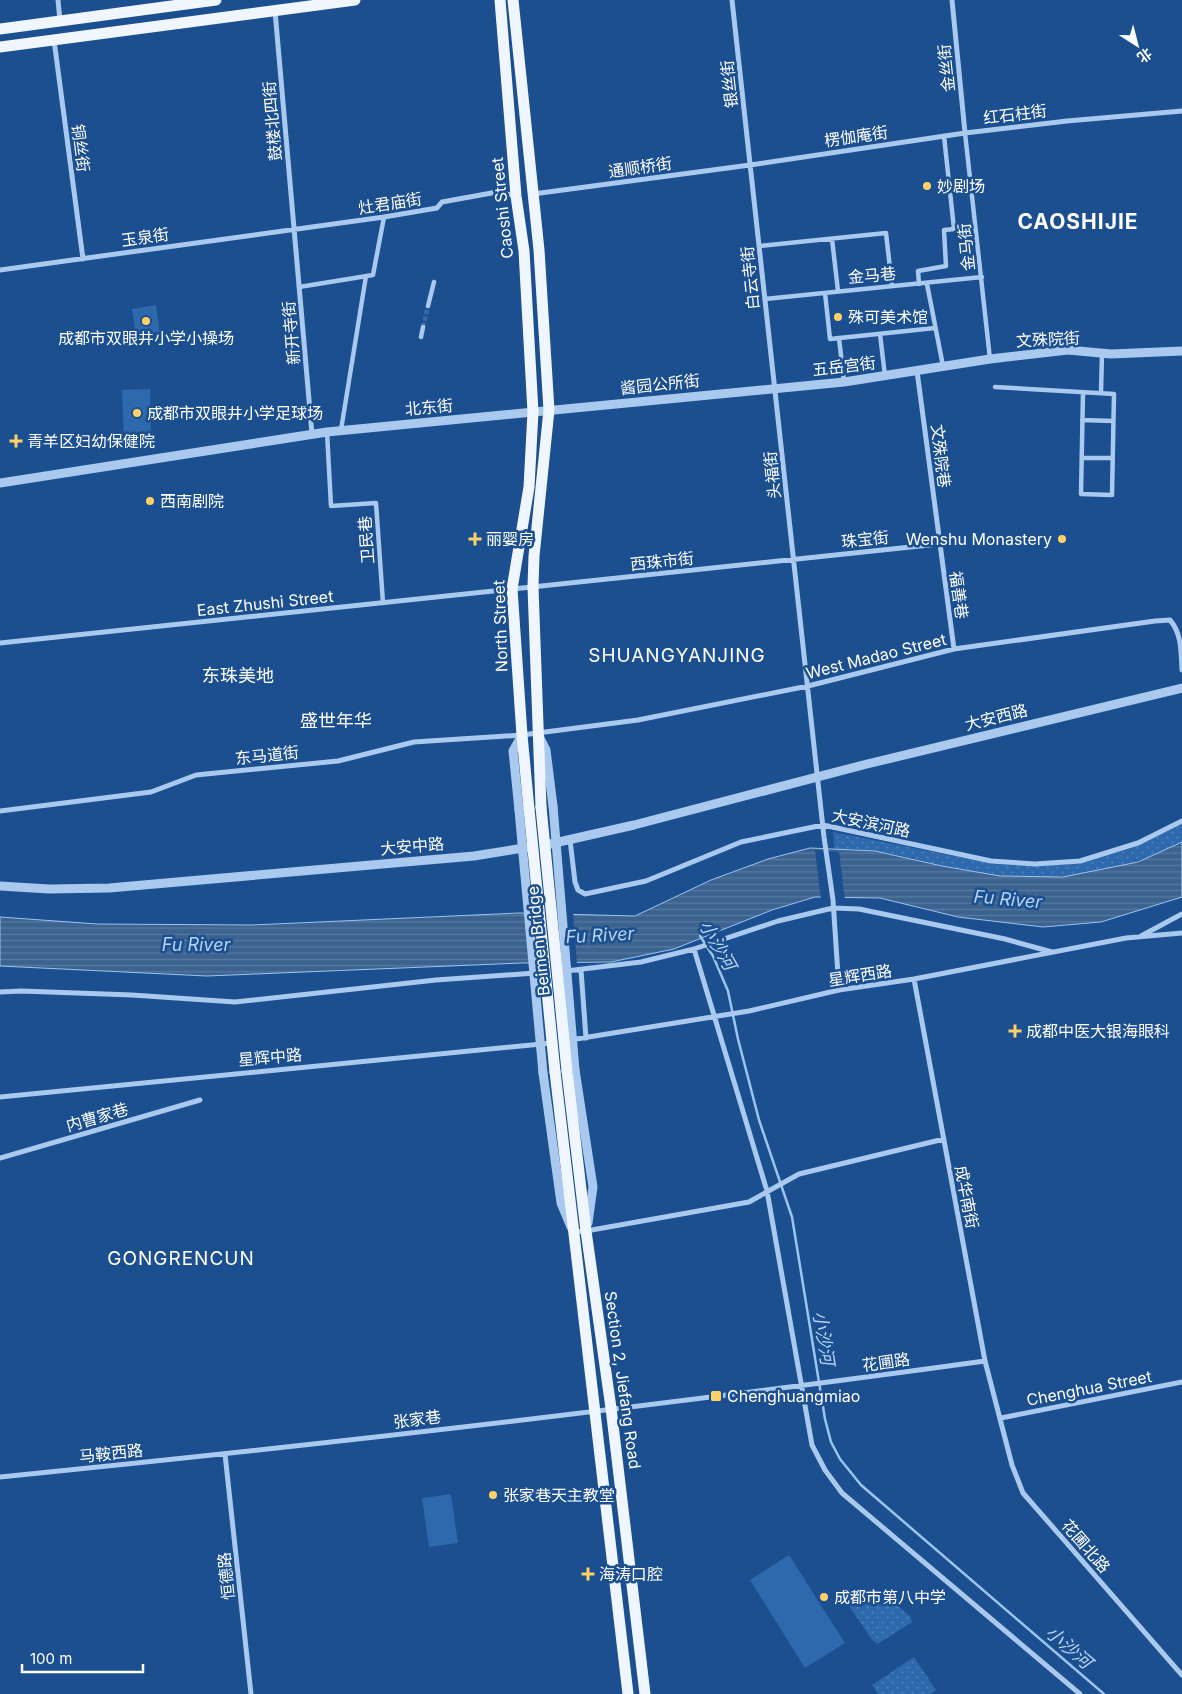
<svg xmlns="http://www.w3.org/2000/svg" width="1182" height="1694" font-family="Inter,'Noto Sans SC',sans-serif">
  <style>
    .park { fill: url(#park-dots) }
    .pitch { fill: #2e69ad }
    .water { fill: url(#water-rules); stroke: #9cc4f0 }
    .pier { fill: #1b4f8f }
    .lines { fill: none; stroke-linecap: round; stroke-linejoin: round }
    .stream { stroke: #9cc4f0; stroke-width: 2.5 }
    .pedestrian-tunnel { stroke: #3d69a0; stroke-width: 4.5; stroke-dasharray: 4.5 2; stroke-linecap: butt }
    .pedestrian { stroke: #a9c9ee; stroke-width: 4.5 }
    .minor { stroke: #a9c9ee; stroke-width: 5 }
    .tertiary { stroke: #a9c9ee; stroke-width: 9 }
    .primary { stroke: #f0f6ff; stroke-width: 11 }
    .tertiary-bridge { stroke: #a9c9ee; stroke-width: 9 }
    .primary-bridge { stroke: #f0f6ff; stroke-width: 11 }
    .poi-dot { fill: #ffd166; stroke: #1b4f8f; stroke-width: 2 }
    .labels { text-anchor: middle; dominant-baseline: central; stroke-width: 5; stroke-linejoin: round; paint-order: stroke }
    .street-label { font-size: 16px; fill: #fff; stroke: #1b4f8f }
    .poi-label { font-size: 16px; fill: #fff; stroke: #1b4f8f; text-anchor: start }
    .neighbourhood-label { font-size: 18px; fill: #fff; stroke: #1b4f8f }
    .water-label { font-size: 18px; font-style: italic; fill: #b5d3f5; stroke: #1b4f8f }
    .quarter-label { font-size: 19px; letter-spacing: 1px; fill: #fff; stroke: #1b4f8f }
    .district-label { font-size: 21px; font-weight: bold; letter-spacing: 1px; fill: #fff; stroke: #1b4f8f }
  </style>
  <defs>
    <pattern id="park-dots" width="8" height="8" patternUnits="userSpaceOnUse" patternTransform="scale(1.25)"><rect width="8" height="8" fill="#2e69ad"/><path d="M2 2h.1M6 6h.1" fill="none" stroke="#4d80b9" stroke-width="1.8" stroke-linecap="round"/></pattern>
    <pattern id="water-rules" width="6" height="5" patternUnits="userSpaceOnUse" patternTransform="scale(1.25)"><rect width="6" height="5" fill="#3c6290"/><path d="M0 2.5h6" fill="none" stroke="#597aa1"/></pattern>
  </defs>
  <rect width="100%" height="100%" fill="#1b4f8f"/>
  <!-- park -->
  <path class="park" d="M1182,824V842C1128,871 1061,882 1000,876C958,872 918,858 876,851C863,849 848,850 834,849L833,832L994,864L1036,866L1086,861L1130,849Z
    M874,1587L910,1616L912,1622L878,1644L873,1641L849,1606Z
    M914,1657L936,1690L930,1694H878L872,1685Z"/>
  <!-- pitch -->
  <path class="pitch" d="M156,305L160,333L157,339L137,342L132,309Z
    M150,389L151,436L124,440L122,390Z
    M451,1494L458,1543L429,1547L422,1498Z
    M789,1555L845,1643L805,1668L750,1580Z"/>
  <!-- water -->
  <path class="water" d="M1182,842V897L1101,922L1043,927L958,917L880,898L815,897L772,910L674,949L611,962L522,963L207,976L0,966V917L97,924L252,925L519,913L635,916L711,880L768,859L810,848L875,851L942,866L1000,876L1063,877L1138,862Z"/>
  <!-- pier -->
  <path class="pier" d="M815,850L839,852L845,900H821Z
    M526,911L573,912L577,965L530,966Z"/>
  <g class="lines">
    <!-- stream -->
    <path class="stream" d="M700,936L713,956L728,991L738,1039L759,1120L792,1217L825,1419L831,1442L840,1459L861,1485L1104,1694"/>
    <!-- pedestrian-tunnel -->
    <path class="pedestrian-tunnel" d="M423,327L428,306"/>
    <!-- pedestrian -->
    <path class="pedestrian" d="M965,133L990,359
      M832,239L838,291
      M759,246L886,233L892,286
      M919,284L918,271L946,266L944,230L954,229L944,136
      M927,284L943,366
      M299,287L373,275L384,217
      M825,293L830,339L935,328
      M765,299L982,277
      M428,306L434,282
      M880,334L885,376
      M421,337L423,327
      M839,338L844,382
      M995,387L1114,394L1112,495L1081,494L1083,392
      M1101,393L1102,353
      M1082,420L1113,421
      M341,430L366,276
      M327,432L331,506L376,503L383,603
      M1082,458H1112"/>
    <!-- minor -->
    <path class="minor" d="M58,0L60,21
      M732,0L824,837L833,900L839,990
      M952,0L965,133
      M275,11L312,434
      M54,40L83,259
      M533,194L750,165L965,133L1067,121L1182,111
      M0,270L384,217L437,208L442,202L497,192L516,196
      M917,371L954,649
      M0,643L939,544
      M0,811L151,792L196,775L338,761L414,742L522,735L638,720L808,686L954,649L1155,621L1170,620C1182,634 1181,652 1182,670
      M570,840L575,882L578,890L585,894L646,881L741,842L823,825L991,861L1035,864L1080,861L1138,843L1182,821
      M1141,936L1182,914
      M694,949L767,1191L812,1445L825,1470L842,1493L1080,1694
      M581,970L586,1038
      M566,971L641,962L694,949L778,921L833,908L859,909L1005,939L1052,952
      M914,979L985,1361L1012,1465L1023,1493L1182,1675
      M0,992L21,991L132,995L235,1002L436,980L535,973
      M570,1040L749,1011L839,990L914,979L1126,938L1182,933
      M0,1097L552,1043
      M0,1158L200,1100
      M573,1232L586,1231L749,1202L799,1174L944,1139
      M1001,1418L1182,1382
      M225,1454L251,1694
      M0,1477C329,1444 658,1406 985,1361"/>
    <!-- tertiary -->
    <path class="tertiary" d="M0,483L327,432L844,382L990,359L1068,350L1111,354L1182,351
      M539,736L546,750L553,806
      M519,810L513,751L522,735
      M550,844L634,825L867,764L1182,688
      M0,886L49,889L109,888L474,856L530,847
      M575,1070L593,1187L588,1223
      M543,1073L561,1203L571,1227"/>
    <!-- primary -->
    <path class="primary" d="M500,0L516,196L524,251L533,412L529,487L512,589L522,735L529,809
      M513,0L539,250L549,410L534,556L533,587L541,807
      M0,29L216,0
      M0,47L355,0
      M567,1071L586,1231L611,1408L645,1694
      M555,1072L628,1694"/>
    <!-- tertiary-bridge -->
    <path class="tertiary-bridge" d="M553,806L575,1070
      M519,810L543,1073"/>
    <!-- primary-bridge -->
    <path class="primary-bridge" d="M541,807L567,1071
      M529,809L555,1072"/>
  </g>
  <!-- markers -->
  <g class="poi-dot">
    <circle cx="927" cy="186" r="5"/>
    <circle cx="838" cy="317" r="5"/>
    <circle cx="146" cy="321" r="5"/>
    <circle cx="137" cy="413" r="5"/>
    <path d="M13.5 433.5h5v5h5v5h-5v5h-5v-5h-5v-5h5z"/>
    <circle cx="150" cy="501" r="5"/>
    <path d="M472.5 531.5h5v5h5v5h-5v5h-5v-5h-5v-5h5z"/>
    <circle cx="1062" cy="539" r="5"/>
    <path d="M1012.5 1023.5h5v5h5v5h-5v5h-5v-5h-5v-5h5z"/>
    <rect x="710" y="1390" width="12" height="12" rx="2.5"/>
    <circle cx="493" cy="1495" r="5"/>
    <path d="M585.5 1566.5h5v5h5v5h-5v5h-5v-5h-5v-5h5z"/>
    <circle cx="824" cy="1597" r="5"/>
  </g>
  <g class="labels">
    <!-- street labels -->
    <g class="street-label">
      <text transform="translate(946 68) rotate(-96)">金丝街</text>
      <text transform="translate(729 84) rotate(-96)">银丝街</text>
      <text transform="translate(1015 114) rotate(-7)">红石柱街</text>
      <text transform="translate(272 121) rotate(-95)">鼓楼北四街</text>
      <text transform="translate(856 136) rotate(-8)">楞伽庵街</text>
      <text transform="translate(81 148) rotate(83)">铜丝街</text>
      <text transform="translate(640 167) rotate(-8)">通顺桥街</text>
      <text transform="translate(390 203) rotate(-9)">灶君庙街</text>
      <text transform="translate(502 208) rotate(-96)">Caoshi Street</text>
      <text transform="translate(145 237) rotate(-8)">玉泉街</text>
      <text transform="translate(966 247) rotate(-96)">金马街</text>
      <text transform="translate(872 275) rotate(-5)">金马巷</text>
      <text transform="translate(750 278) rotate(-96)">白云寺街</text>
      <text transform="translate(291 333) rotate(-95)">新开寺街</text>
      <text transform="translate(1048 339) rotate(-3)">文殊院街</text>
      <text transform="translate(844 366) rotate(-7)">五岳宫街</text>
      <text transform="translate(660 384) rotate(-6)">酱园公所街</text>
      <text transform="translate(429 407) rotate(-5)">北东街</text>
      <text transform="translate(941 456) rotate(83)">文殊院巷</text>
      <text transform="translate(772 475) rotate(-96)">头福街</text>
      <text transform="translate(865 539) rotate(-6)">珠宝街</text>
      <text transform="translate(366 540) rotate(-94)">卫民巷</text>
      <text transform="translate(662 561) rotate(-6)">西珠市街</text>
      <text transform="translate(959 595) rotate(82)">福善巷</text>
      <text transform="translate(265 603) rotate(-6)">East Zhushi Street</text>
      <text transform="translate(500 626) rotate(-92)">North Street</text>
      <text transform="translate(876 656) rotate(-14)">West Madao Street</text>
      <text transform="translate(996 717) rotate(-14)">大安西路</text>
      <text transform="translate(267 755) rotate(-6)">东马道街</text>
      <text transform="translate(871 823) rotate(12)">大安滨河路</text>
      <text transform="translate(412 846) rotate(-5)">大安中路</text>
      <text transform="translate(538 941) rotate(-96)">Beimen Bridge</text>
      <text transform="translate(860 975) rotate(-9)">星辉西路</text>
      <text transform="translate(270 1057) rotate(-5)">星辉中路</text>
      <text transform="translate(97 1117) rotate(-16)">内曹家巷</text>
      <text transform="translate(967 1197) rotate(79)">成华南街</text>
      <text transform="translate(886 1362) rotate(-8)">花圃路</text>
      <text transform="translate(623 1380) rotate(82)">Section 2, Jiefang Road</text>
      <text transform="translate(1089 1388) rotate(-11)">Chenghua Street</text>
      <text transform="translate(417 1419) rotate(-7)">张家巷</text>
      <text transform="translate(111 1453) rotate(-6)">马鞍西路</text>
      <text transform="translate(1086 1546) rotate(49)">花圃北路</text>
      <text transform="translate(226 1576) rotate(-96)">恒德路</text>
    </g>
    <!-- poi labels -->
    <g class="poi-label">
      <text x="937" y="186">妙剧场</text>
      <text x="848" y="317">殊可美术馆</text>
      <text x="146" y="338" text-anchor="middle">成都市双眼井小学小操场</text>
      <text x="147" y="413">成都市双眼井小学足球场</text>
      <text x="27" y="441">青羊区妇幼保健院</text>
      <text x="160" y="501">西南剧院</text>
      <text x="486" y="539">丽婴房</text>
      <text x="1052" y="539" text-anchor="end">Wenshu Monastery</text>
      <text x="1026" y="1031">成都中医大银海眼科</text>
      <text x="727" y="1396">Chenghuangmiao</text>
      <text x="503" y="1495">张家巷天主教堂</text>
      <text x="599" y="1574">海涛口腔</text>
      <text x="834" y="1597">成都市第八中学</text>
    </g>
    <!-- neighbourhood labels -->
    <g class="neighbourhood-label">
      <text x="238" y="675">东珠美地</text>
      <text x="336" y="720">盛世年华</text>
    </g>
    <!-- water labels -->
    <g class="water-label">
      <text transform="translate(1008 899) rotate(5)">Fu River</text>
      <text transform="translate(600 935) rotate(-3)">Fu River</text>
      <text x="196" y="944">Fu River</text>
      <text transform="translate(718 945) rotate(60)">小沙河</text>
      <text transform="translate(824 1338) rotate(81)">小沙河</text>
      <text transform="translate(1069 1647) rotate(41)">小沙河</text>
    </g>
    <!-- quarter labels -->
    <g class="quarter-label">
      <text x="677" y="655">SHUANGYANJING</text>
      <text x="181" y="1258">GONGRENCUN</text>
    </g>
    <!-- district labels -->
    <g class="district-label">
      <text x="1078" y="221">CAOSHIJIE</text>
    </g>
  </g>
  <!-- north arrow -->
  <g transform="translate(1137 45) rotate(144)" stroke="#1b4f8f" stroke-width="4" paint-order="stroke">
  <path d="M0-4L9 19L0 12L-9 19Z" fill="#ffffff"/>
  <text y="-8" font-size="14" font-weight="bold" text-anchor="middle" fill="#ffffff">北</text>
  </g>
  <!-- scale -->
  <path d="M22 1664v8h121v-8" fill="none" stroke="#ffffff" stroke-width="2.5"/>
  <text x="30" y="1664" font-size="15" fill="#ffffff" stroke="#1b4f8f" stroke-width="4" paint-order="stroke">100 m</text>
</svg>
